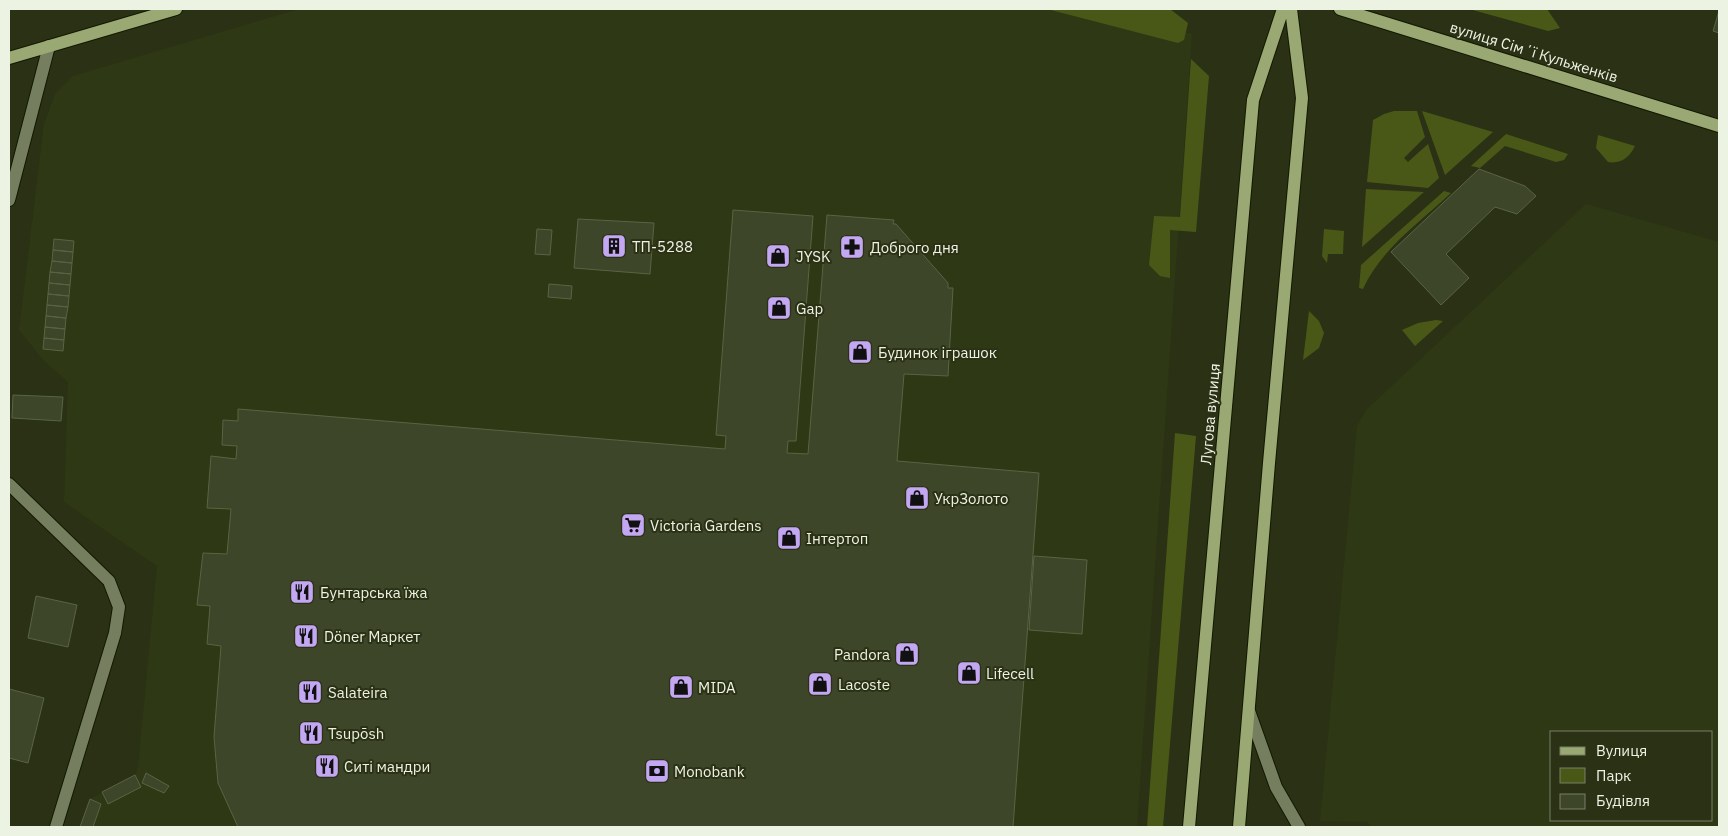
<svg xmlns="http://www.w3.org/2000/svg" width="1728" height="836" font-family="'IBM Plex Sans',sans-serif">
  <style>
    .built { fill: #2f3814; fill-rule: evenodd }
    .green { fill: #4a5817 }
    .building { fill: #3e4629; stroke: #5a6344 }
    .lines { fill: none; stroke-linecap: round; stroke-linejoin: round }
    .minor-casing { stroke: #131900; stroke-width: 14 }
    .major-casing { stroke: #131900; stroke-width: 14 }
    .minor { stroke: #757e5f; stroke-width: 12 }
    .major { stroke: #9aa973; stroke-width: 12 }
    .labels { text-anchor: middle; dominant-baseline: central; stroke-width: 4; stroke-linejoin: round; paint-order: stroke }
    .street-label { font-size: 15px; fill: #edf3e2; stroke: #2a3115 }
    .poi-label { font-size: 15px; fill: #edf3e2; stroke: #2a3115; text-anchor: start }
  </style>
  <rect width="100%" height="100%" fill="#2a3115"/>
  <!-- built -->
  <path class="built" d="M299,9H1083L1192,34L1137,827H80L90,799L135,775L138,767L157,566L64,502L68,382L44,361L19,330L44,124L55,94L73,76Z
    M1586,204L1719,242V827H1372L1367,822L1320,821L1357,426L1366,410ZM1552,732H1712V820H1552Z"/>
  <!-- green -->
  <path class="green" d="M1047,9H1170L1188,23L1184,40L1178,43Z
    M1469,9H1547L1560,28L1548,31Z
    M1191,59L1209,76L1196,232L1170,230V278L1160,276L1149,265L1154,216L1180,217Z
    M1394,111H1417L1425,137L1404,158L1408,162L1428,144L1439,178L1428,188L1367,182L1373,120L1384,114Z
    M1422,111L1493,132L1445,175Z
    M1506,134L1568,154L1564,160L1556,162L1505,146L1480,168L1471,166Z
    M1598,135L1635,146C1629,158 1621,164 1608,162L1596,148Z
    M1366,189L1424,192L1362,247Z
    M1444,191L1451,193C1419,223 1381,249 1363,289L1359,288L1361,265Z
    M1324,229L1344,231L1343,254H1328L1327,263L1322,256Z
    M1309,311L1319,321L1324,333L1319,348L1303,360Z
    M1436,320L1443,321L1415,346L1402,330L1418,323Z
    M1175,433L1196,436L1163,827H1147Z"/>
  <!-- building -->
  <path class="building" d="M1719,11V33L1713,31Z
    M1479,169L1525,186L1536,196L1517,214L1495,207L1446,254L1469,278L1441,305L1391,252Z
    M733,210L813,216L796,441H788L787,453L808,454L827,215L894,220L893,224H896L948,283V288H953L948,376L904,374L897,461L1039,473L1013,827H238L218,783L214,737L221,646L207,644L210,606L197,605L203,553L227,554L231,509L207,508L211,456L236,459L237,446L222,445L223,420L238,421V409L725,449L726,436L716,435Z
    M578,219L654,223L650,274L574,268Z
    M537,229L552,230L550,255L535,254Z
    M54,239L74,241L73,252L53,250Z
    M53,250L73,252L72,263L52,261Z
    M52,261L72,263L71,274L50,272Z
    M50,272L71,274L70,285L49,283Z
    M49,283L70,285L69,296L48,294Z
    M549,284L572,286L571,299L548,297Z
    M48,294L69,296L68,307L47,305Z
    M47,305L68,307L66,318L46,316Z
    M46,316L66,318L65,329L45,327Z
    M45,327L65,329L64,340L44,338Z
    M44,338L64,340L63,351L43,349Z
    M13,395L63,397L61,421L12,418Z
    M1034,556L1087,560L1082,634L1029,630Z
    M36,596L77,605L68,647L28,638Z
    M9,689L44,698L28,763L9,758Z
    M146,773L169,786L164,793L142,783Z
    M135,775L141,787L108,804L102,792Z
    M90,799L101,804L93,827H80Z"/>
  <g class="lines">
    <defs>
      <path id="minor" d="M9,200L49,46
        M9,484L109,581L119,607L115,633L56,827
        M1249,711L1276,787L1299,827"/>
      <path id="major" d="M1340,9L1719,126
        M9,58L176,9
        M1189,827L1253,100L1283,9
        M1239,827L1269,463L1302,98L1291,9"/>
    </defs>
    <!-- minor casing -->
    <use href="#minor" class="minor-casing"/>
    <!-- major casing -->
    <use href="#major" class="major-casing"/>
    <!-- minor -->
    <use href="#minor" class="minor"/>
    <!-- major -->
    <use href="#major" class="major"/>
  </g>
  <!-- icons -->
  <defs>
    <symbol id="building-square" viewBox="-11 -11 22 22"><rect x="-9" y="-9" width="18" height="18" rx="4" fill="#c3a7f2" stroke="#2a3115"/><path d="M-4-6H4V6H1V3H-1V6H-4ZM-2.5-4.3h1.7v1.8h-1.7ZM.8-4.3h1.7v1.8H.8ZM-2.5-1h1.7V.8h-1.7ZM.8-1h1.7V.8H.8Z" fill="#111"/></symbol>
    <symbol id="pharmacy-square" viewBox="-11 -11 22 22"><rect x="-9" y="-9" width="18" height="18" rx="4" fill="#c3a7f2" stroke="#2a3115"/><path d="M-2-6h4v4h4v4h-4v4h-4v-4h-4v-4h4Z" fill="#111"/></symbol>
    <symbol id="shop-square" viewBox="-11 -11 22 22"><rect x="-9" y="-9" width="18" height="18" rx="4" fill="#c3a7f2" stroke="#2a3115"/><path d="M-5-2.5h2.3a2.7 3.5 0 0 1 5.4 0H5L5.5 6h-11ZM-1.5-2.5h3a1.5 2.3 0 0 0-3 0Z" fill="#111"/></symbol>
    <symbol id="supermarket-square" viewBox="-11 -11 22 22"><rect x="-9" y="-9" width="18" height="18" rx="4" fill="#c3a7f2" stroke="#2a3115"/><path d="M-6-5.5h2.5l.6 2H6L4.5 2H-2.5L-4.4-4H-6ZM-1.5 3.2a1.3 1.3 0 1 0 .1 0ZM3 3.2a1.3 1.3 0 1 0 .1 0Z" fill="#111"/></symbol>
    <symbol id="restaurant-square" viewBox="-11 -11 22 22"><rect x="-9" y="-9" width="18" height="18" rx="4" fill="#c3a7f2" stroke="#2a3115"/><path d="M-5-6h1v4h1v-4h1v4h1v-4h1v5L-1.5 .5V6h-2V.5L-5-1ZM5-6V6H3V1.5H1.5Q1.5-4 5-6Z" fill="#111"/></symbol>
    <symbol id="bank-square" viewBox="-11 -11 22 22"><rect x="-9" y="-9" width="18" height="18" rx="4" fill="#c3a7f2" stroke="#2a3115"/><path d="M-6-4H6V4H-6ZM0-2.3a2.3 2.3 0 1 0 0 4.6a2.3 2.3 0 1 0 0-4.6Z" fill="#111"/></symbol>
  </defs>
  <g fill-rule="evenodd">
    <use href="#building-square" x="600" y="232" width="28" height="28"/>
    <use href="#pharmacy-square" x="838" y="233" width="28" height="28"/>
    <use href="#shop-square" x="764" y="242" width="28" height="28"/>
    <use href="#shop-square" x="765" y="294" width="28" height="28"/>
    <use href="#shop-square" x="846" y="338" width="28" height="28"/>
    <use href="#shop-square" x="903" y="484" width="28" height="28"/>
    <use href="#supermarket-square" x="619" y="511" width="28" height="28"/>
    <use href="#shop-square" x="775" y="524" width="28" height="28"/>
    <use href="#restaurant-square" x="288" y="578" width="28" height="28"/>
    <use href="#restaurant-square" x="292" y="622" width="28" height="28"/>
    <use href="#shop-square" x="893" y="640" width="28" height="28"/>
    <use href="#shop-square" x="955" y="659" width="28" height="28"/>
    <use href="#shop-square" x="806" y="670" width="28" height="28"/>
    <use href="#shop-square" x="667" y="673" width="28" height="28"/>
    <use href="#restaurant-square" x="296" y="678" width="28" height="28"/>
    <use href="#restaurant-square" x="297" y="719" width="28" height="28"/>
    <use href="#restaurant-square" x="313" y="752" width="28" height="28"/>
    <use href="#bank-square" x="643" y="757" width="28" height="28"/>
  </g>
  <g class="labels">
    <!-- street labels -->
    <g class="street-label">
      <text transform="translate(1534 52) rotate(17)">вулиця Сімʼї Кульженків</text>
      <text transform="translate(1210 414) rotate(-85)">Лугова вулиця</text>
    </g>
    <!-- poi labels -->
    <g class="poi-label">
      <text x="632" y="246">ТП-5288</text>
      <text x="870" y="247">Доброго дня</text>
      <text x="796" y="256">JYSK</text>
      <text x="796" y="308">Gap</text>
      <text x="878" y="352">Будинок іграшок</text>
      <text x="934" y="498">УкрЗолото</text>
      <text x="650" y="525">Victoria Gardens</text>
      <text x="806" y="538">Інтертоп</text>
      <text x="320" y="592">Бунтарська їжа</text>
      <text x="324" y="636">Döner Маркет</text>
      <text x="890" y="654" text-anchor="end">Pandora</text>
      <text x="986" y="673">Lifecell</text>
      <text x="838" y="684">Lacoste</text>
      <text x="698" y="687">MIDA</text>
      <text x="328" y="692">Salateira</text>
      <text x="328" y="733">Tsupōsh</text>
      <text x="344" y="766">Ситі мандри</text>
      <text x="674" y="771">Monobank</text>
    </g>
  </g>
  <!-- border -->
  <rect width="1728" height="836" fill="none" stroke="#edf3e2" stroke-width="20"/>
  <!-- legend -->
  <rect x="1550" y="731" width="162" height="90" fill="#2a3115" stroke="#787f67"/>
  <rect x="1560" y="747" width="25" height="8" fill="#9aa973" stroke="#787f67"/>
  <text x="1596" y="756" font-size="15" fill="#edf3e2">Вулиця</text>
  <rect x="1560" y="768" width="25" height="15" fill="#4a5817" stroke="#787f67"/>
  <text x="1596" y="781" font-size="15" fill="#edf3e2">Парк</text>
  <rect x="1560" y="794" width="25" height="15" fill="#3e4629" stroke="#787f67"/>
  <text x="1596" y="806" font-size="15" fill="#edf3e2">Будівля</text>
</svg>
